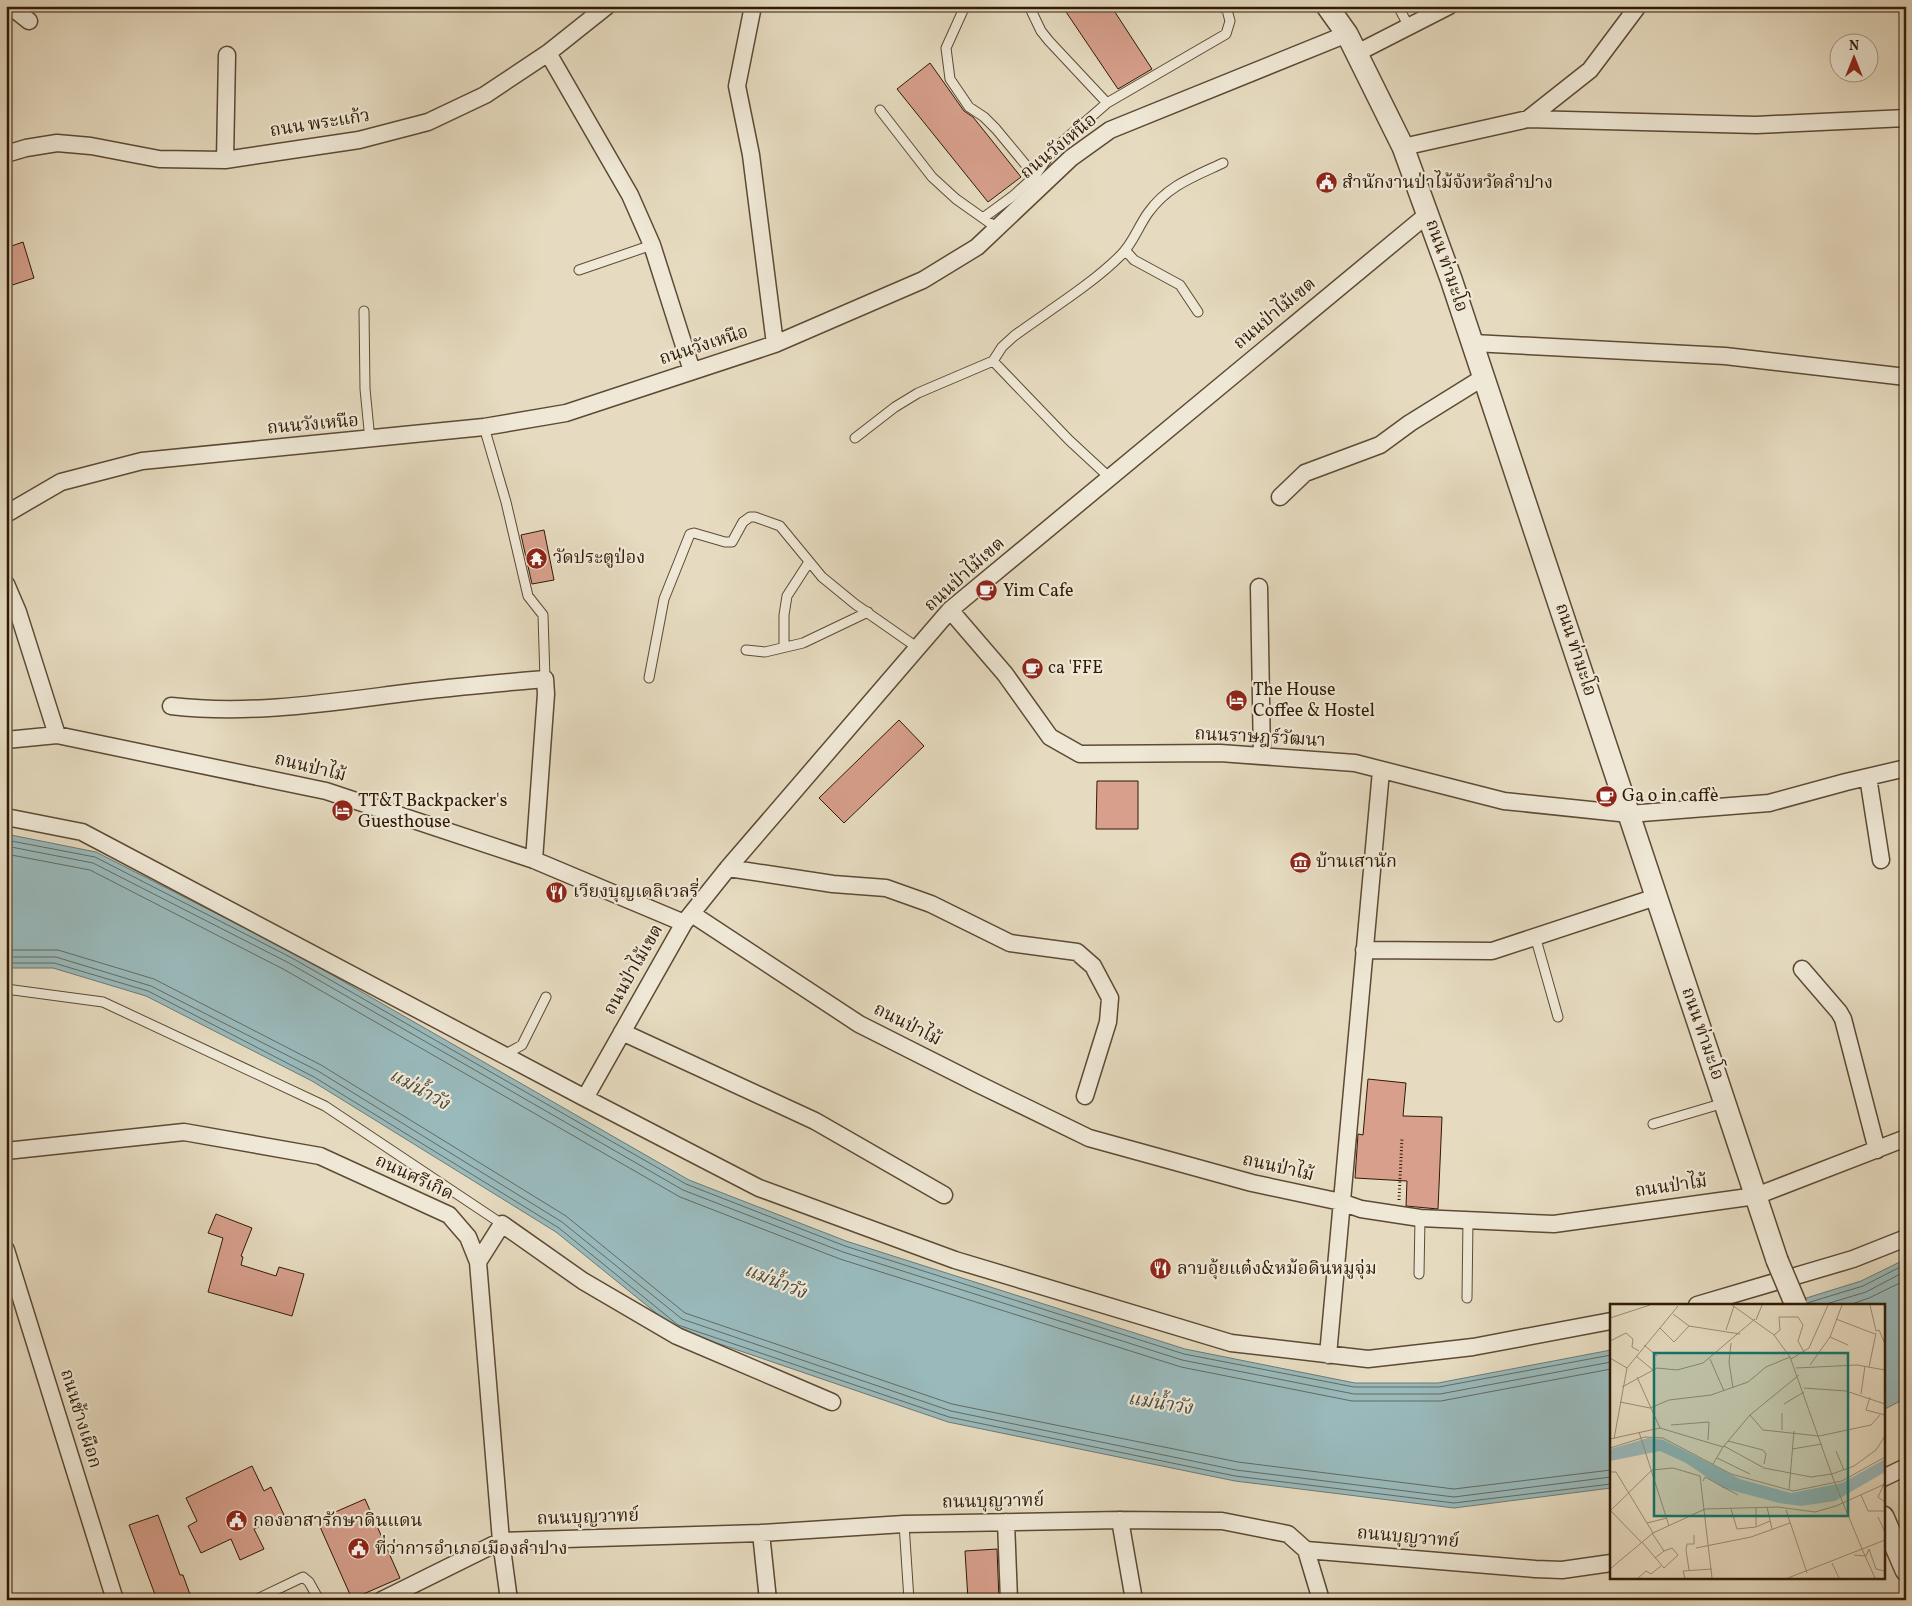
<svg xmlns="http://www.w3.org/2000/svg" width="1912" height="1606" font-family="Vollkorn,'Noto Serif Thai',serif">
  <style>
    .water { fill: #99b9bb; stroke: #6f7973 }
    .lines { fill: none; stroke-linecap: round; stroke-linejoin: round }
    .shore { stroke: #646a60; stroke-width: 1 }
    .building { fill: #d79f8c; stroke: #2f1a06 }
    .service-casing { stroke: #5d4a34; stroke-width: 11 }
    .minor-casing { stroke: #5d4a34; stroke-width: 19 }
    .tertiary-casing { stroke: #5d4a34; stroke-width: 24 }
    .path { stroke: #2f1a06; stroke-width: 3; stroke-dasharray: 1 2.5; stroke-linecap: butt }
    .service { stroke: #efe8d6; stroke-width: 9 }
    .minor { stroke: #efe8d6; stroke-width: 16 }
    .tertiary { stroke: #efe8d6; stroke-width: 21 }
    .tertiary-bridge-casing { stroke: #5d4a34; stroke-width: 24; stroke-linecap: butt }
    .tertiary-bridge { stroke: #efe8d6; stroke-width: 21 }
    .labels { text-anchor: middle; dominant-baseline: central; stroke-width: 4.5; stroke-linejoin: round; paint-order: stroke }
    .street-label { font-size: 18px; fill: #2f1a06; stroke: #efe8d6 }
    .poi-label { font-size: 18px; fill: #2f1a06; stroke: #efe8d6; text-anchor: start }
    .water-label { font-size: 19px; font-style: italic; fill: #4f4a3c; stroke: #efe8d6 }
    .inset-road { fill: none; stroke: #9d8e76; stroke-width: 1 }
    .view { fill: #0f766e; fill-opacity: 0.15; stroke: #0f766e; stroke-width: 2.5 }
    .inset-edge { fill: none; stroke: #2f1a06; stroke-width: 2.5 }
  </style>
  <rect width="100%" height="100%" fill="#e6dbc0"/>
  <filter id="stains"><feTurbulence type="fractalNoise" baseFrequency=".004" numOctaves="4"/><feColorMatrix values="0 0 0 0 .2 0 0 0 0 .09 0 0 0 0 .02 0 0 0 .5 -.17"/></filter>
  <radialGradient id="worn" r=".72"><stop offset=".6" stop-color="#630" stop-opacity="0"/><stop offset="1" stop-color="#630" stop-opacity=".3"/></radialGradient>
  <!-- water -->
  <path class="water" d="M6,834L96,852L294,953L689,1180L846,1241L1185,1349L1355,1383H1438L1611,1350V1488L1454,1508L1235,1481L948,1422L676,1329L556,1232L312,1081L146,996L53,968H6Z
    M1906,1259V1398L1883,1410V1305H1784L1861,1281Z"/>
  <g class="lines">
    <!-- shore -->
    <path class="shore" d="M6,840L95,857L292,958L686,1184L845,1246L1184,1354L1354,1387H1439L1611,1355
      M6,846L93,863L289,963L683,1190L843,1252L1182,1360L1354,1394H1440L1611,1362
      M6,854L90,870L285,970L680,1197L840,1259L1181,1367L1352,1401H1441L1611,1369
      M6,950H58L154,979L321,1065L566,1216L685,1313L952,1404L1238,1462L1454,1489L1611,1470
      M6,957H56L151,986L318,1071L562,1222L682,1319L951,1411L1236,1470L1454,1497L1611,1477
      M6,963H54L148,991L314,1077L559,1228L678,1325L949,1417L1235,1476L1454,1503L1611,1484
      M1807,1303L1863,1286L1906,1264
      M1823,1305L1866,1292L1906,1271
      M1849,1305L1869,1298L1906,1280"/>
  </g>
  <!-- building -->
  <path class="building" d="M1062,6H1111L1152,69L1118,89Z
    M930,63L964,111L973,117L1021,177L988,202L897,89Z
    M23,242L34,278L6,287V248Z
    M544,530L554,580L532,584L521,535Z
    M899,720L924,746L844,823L819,798Z
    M1097,781H1138V829H1096Z
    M1368,1079L1406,1083L1403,1116L1442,1117L1438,1209L1406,1206L1407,1181L1355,1178L1358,1134L1363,1135Z
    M216,1214L252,1228L241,1256L243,1257L241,1265L276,1276L279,1267L304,1274L292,1316L208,1292L223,1238L208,1233Z
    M252,1466L264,1491L271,1487L284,1515L254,1529L264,1549L240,1560L231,1539L201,1553L188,1526L197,1521L186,1498Z
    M365,1499L400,1578L352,1599L317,1520Z
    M158,1515L180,1575H183L192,1600H157L129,1525Z
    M997,1549L999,1600H968L965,1551Z"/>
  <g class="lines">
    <defs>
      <path id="service" d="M965,6L946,48L950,79L969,107L984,117L996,129L1035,176
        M1029,6L1041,31L1049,41L1107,103
        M1221,6L1227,10L1234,6
        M1398,6L1409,27
        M880,110L932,177L956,199L997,228
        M983,218L1013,196L1035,176L1053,150L1107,103L1226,34L1230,21L1227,10
        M1125,250L1134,260L1180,285L1198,312
        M579,270L652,245
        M364,311L365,389L370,440
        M993,361L1069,440L1110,478
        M484,427L506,502L528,596L543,615L545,679
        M855,438L895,407L918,393L993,361L1002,347L1014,336C1048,311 1091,285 1121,255C1133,243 1138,227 1148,213C1167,186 1193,177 1223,163
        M784,647V615L787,596L809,562
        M746,650L765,652L803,643L868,612
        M649,678L664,599L690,534L694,533L725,542H732L743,522L750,517H755L780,526L822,577L855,604L918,648
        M1535,936L1558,1017
        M6,989L103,1002L325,1106L502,1224
        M504,1055L522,1045L546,997
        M1653,1124L1724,1103
        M1419,1274L1420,1218
        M1467,1298L1468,1220
        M904,1524L909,1600
        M255,1600L303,1577L309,1582L319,1600"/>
      <path id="minor" d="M10,6L29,21
        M753,6L737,86L751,155L775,344
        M548,53L630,195L652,245L692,371
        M1357,53L1449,6
        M1528,119L1590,70L1638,6
        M1403,147L1528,119L1756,125L1906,118
        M6,154L26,148L57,143L91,146L159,159L225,160L359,140L428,122L485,95L548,53L607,6
        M225,160L227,55
        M1473,343L1725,356L1906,377
        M1280,497L1305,473L1380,445L1410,423L1484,377
        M6,514L61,482L142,461L484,427L566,413L775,344L923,280L977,247L1071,158L1110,130L1347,34
        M6,584L18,612L57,735
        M1259,587L1262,756
        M950,610L1005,674L1050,737L1080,754L1220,753L1355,763L1504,801L1629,814L1769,803L1846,782L1906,768
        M171,706C250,715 326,703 405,693C452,687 499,683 545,679L546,694L534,860
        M6,740L57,735L326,791L534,860L684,923
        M1868,777L1881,860
        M6,817L82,832L585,1098L759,1188L955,1260L1231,1343L1368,1359L1473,1347L1611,1321
        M728,868L833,884L886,888L931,904L1010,943L1077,952L1093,966L1110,998L1108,1022L1085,1096
        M692,914L859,1024L976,1083L1089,1138L1252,1183L1341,1202L1361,1209L1420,1218L1554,1224L1756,1196L1906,1138
        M1364,950L1492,951L1656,897
        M1802,969L1839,1012L1843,1019L1877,1150
        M622,1032L815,1121L944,1195
        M585,1098L684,923L728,868L950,610L1428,214
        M6,1151L184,1132L320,1156L449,1215L468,1237L478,1262L501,1541L509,1600
        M6,1250L115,1600
        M478,1262L502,1224L583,1281L677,1336L832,1402
        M1697,1305L1853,1259L1906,1238
        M1328,1355L1381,771
        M1883,1478L1906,1467
        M1120,1520L1134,1600
        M1006,1522L1009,1600
        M761,1533L768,1600
        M1306,1550L1321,1600
        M382,1600L501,1541L761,1533L904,1524L1120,1520L1222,1521L1288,1534L1306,1550L1535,1569L1562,1570L1611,1563"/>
      <path id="tertiary" d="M1327,6L1347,34L1403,147L1451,279L1777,1260
        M1883,1517L1906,1570"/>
    </defs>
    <!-- service casing -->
    <use href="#service" class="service-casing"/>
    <!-- minor casing -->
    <use href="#minor" class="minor-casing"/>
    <!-- tertiary casing -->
    <use href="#tertiary" class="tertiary-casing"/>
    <!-- path -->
    <path class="path" d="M1399,1200L1402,1138"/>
    <!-- service -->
    <use href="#service" class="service"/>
    <!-- minor -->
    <use href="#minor" class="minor"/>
    <!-- tertiary -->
    <use href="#tertiary" class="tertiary"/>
    <defs>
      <path id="tertiary-bridge" d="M1777,1260L1796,1305"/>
    </defs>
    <!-- tertiary-bridge casing -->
    <use href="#tertiary-bridge" class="tertiary-bridge-casing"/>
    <!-- tertiary-bridge -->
    <use href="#tertiary-bridge" class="tertiary-bridge"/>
  </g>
  <!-- icons -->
  <defs>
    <symbol id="civic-disc" viewBox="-11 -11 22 22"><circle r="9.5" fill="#8f2418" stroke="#efe8d6"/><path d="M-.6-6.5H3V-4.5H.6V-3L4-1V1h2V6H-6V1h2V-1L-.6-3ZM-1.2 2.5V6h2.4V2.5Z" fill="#fff"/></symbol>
    <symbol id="temple-disc" viewBox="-11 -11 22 22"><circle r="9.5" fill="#8f2418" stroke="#efe8d6"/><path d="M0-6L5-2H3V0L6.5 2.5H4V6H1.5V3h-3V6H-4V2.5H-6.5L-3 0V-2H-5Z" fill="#fff"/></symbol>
    <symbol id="cafe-disc" viewBox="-11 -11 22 22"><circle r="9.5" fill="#8f2418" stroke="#efe8d6"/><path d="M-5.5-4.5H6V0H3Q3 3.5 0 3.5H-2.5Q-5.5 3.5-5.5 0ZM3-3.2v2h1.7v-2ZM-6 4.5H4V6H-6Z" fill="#fff"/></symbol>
    <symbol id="hotel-disc" viewBox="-11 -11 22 22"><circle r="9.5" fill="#8f2418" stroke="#efe8d6"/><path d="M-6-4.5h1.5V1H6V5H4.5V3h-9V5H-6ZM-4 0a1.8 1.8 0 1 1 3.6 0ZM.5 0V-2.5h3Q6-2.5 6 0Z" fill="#fff"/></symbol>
    <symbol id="museum-disc" viewBox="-11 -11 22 22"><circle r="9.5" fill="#8f2418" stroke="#efe8d6"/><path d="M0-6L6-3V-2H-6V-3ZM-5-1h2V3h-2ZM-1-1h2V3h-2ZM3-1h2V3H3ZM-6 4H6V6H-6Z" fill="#fff"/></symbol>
    <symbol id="restaurant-disc" viewBox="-11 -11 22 22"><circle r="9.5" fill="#8f2418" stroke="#efe8d6"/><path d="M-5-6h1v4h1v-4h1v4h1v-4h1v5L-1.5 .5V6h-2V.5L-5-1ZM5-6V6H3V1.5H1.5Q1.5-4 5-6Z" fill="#fff"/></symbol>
  </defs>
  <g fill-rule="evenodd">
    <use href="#civic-disc" x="1314" y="170" width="25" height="25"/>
    <use href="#temple-disc" x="524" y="546" width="25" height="25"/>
    <use href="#cafe-disc" x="974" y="578" width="25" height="25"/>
    <use href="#cafe-disc" x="1020" y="656" width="25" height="25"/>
    <use href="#hotel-disc" x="1224" y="688" width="25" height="25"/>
    <use href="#cafe-disc" x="1594" y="784" width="25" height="25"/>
    <use href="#hotel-disc" x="330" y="798" width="25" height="25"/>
    <use href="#museum-disc" x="1288" y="850" width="25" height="25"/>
    <use href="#restaurant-disc" x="544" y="880" width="25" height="25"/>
    <use href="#restaurant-disc" x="1148" y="1256" width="25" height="25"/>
    <use href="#civic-disc" x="224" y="1508" width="25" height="25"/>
    <use href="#civic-disc" x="346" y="1536" width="25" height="25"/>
  </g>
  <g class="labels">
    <!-- street labels -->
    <g class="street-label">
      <text transform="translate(320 124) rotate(-9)">ถนน พระแก้ว</text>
      <text transform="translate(1059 147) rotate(-39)">ถนนวังเหนือ</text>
      <text transform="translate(1446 266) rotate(71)">ถนน ท่ามะโอ</text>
      <text transform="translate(1275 314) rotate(-40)">ถนนป่าไม้เขต</text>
      <text transform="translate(704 346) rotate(-18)">ถนนวังเหนือ</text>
      <text transform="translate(313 425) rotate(-5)">ถนนวังเหนือ</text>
      <text transform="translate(965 575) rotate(-42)">ถนนป่าไม้เขต</text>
      <text transform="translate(1575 650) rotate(72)">ถนน ท่ามะโอ</text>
      <text transform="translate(1260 738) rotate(3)">ถนนราษฎร์วัฒนา</text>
      <text transform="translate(310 768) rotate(14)">ถนนป่าไม้</text>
      <text transform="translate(634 970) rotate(-60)">ถนนป่าไม้เขต</text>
      <text transform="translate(907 1025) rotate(27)">ถนนป่าไม้</text>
      <text transform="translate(1702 1034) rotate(71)">ถนน ท่ามะโอ</text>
      <text transform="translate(1278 1168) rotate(13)">ถนนป่าไม้</text>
      <text transform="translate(414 1178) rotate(25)">ถนนศรีเกิด</text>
      <text transform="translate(1671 1187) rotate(-8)">ถนนป่าไม้</text>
      <text transform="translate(80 1419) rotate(73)">ถนนช้างเผือก</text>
      <text transform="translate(993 1502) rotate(-1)">ถนนบุญวาทย์</text>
      <text transform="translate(588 1518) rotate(-2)">ถนนบุญวาทย์</text>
      <text transform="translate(1408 1538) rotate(5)">ถนนบุญวาทย์</text>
    </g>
    <!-- poi labels -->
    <g class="poi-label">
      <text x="1342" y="183">สำนักงานป่าไม้จังหวัดลำปาง</text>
      <text x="553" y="558">วัดประตูป่อง</text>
      <text x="1003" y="591">Yim Cafe</text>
      <text x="1048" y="668">ca 'FFE</text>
      <text x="1253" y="690">The House<tspan x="1253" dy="21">Coffee &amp; Hostel</tspan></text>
      <text x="1622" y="796">Ga o in caffè</text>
      <text x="358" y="801">TT&amp;T Backpacker's<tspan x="358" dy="21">Guesthouse</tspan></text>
      <text x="1316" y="862">บ้านเสานัก</text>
      <text x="573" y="892">เวียงบุญเดลิเวลรี่</text>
      <text x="1177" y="1269">ลาบอุ้ยแต๋ง&amp;หม้อดินหมูจุ่ม</text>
      <text x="253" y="1521">กองอาสารักษาดินแดน</text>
      <text x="375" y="1549">ที่ว่าการอำเภอเมืองลำปาง</text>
    </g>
    <!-- water labels -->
    <g class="water-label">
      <text transform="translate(419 1090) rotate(29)">แม่น้ำวัง</text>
      <text transform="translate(775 1282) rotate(22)">แม่น้ำวัง</text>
      <text transform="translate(1160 1404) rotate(9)">แม่น้ำวัง</text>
    </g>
  </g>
  <!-- overview -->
  <g transform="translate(1610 1304)">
    <rect width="275" height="275" fill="#e6dbc0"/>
    <path d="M38,134L54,136L130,175L181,189L232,179L275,155V168L225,197L191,202L169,199L113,184L76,159L50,147L0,157V145Z" fill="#99b9bb"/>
    <path class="inset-road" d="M122,1L164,31L180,53L224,177L252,245M260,1L266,27L269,26L275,40M63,10L79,22L130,30M0,14L40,1M226,15L265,30M146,16L152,1M50,24L64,38L79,22M116,26L124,2M164,31L170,26L169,13H188L193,21L188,37L194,48M220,33L238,41M0,37L16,29L23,35L22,43L29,47M121,39L119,58L123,84M34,41L47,52M26,52L43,66M0,54L17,64M100,55L114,87M181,55L199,44L218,1M200,61L220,33L232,1M259,63L266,29M186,64L247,61L275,66M27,73L50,124M12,83L47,64L67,66L93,59L145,15M194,84L236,87L275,100M251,90L255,62M260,93L256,106L275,111M10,98L40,104L59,96L101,91L138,78L156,63L180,53M174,100L194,88M172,109V126M140,111L153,126L209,132L261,121L270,111M61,121L99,118L98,136M29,128L59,222M0,135L50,124L113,143M4,135L17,64L68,2M118,137L153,146L156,150L154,160M114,142L154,164L201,173L222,170L244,162L266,146L275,132M0,144L35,133L53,134L121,170L183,187L232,177L275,153M182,145L212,140M226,147L234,166M107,154L140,170M103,160L113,143L140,111L189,71M0,168H6L43,229M93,177L95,173L128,191M274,180L268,193L275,198M179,186L184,127M251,191L258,207H275M157,203L162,225M146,204V222M121,205L127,225L146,223L160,217M176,206L197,269M0,207L42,166L63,164L90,172L102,274M1,207L31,238M268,213L275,228M37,219L57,214M42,229L54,247L45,254M32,238L54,264L68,251L62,244L54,247M86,244L141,233L180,219M252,245L265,274M259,245L266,265L275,267M244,251L256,252L259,245M222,259L229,274M0,265L43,229L95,205L168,203L205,208L226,202L275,180M79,266L76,246L77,240H84V231M28,274L36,267L41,270L51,262M75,274L73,267L102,265M178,274L275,236"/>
    <path class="view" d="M44,49H238V212H44Z"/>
    <rect width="275" height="275" class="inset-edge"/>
  </g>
  <!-- margin -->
  <rect width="1912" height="1606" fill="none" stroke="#e6dbc0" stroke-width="25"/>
  <rect x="8" y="8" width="1897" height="1591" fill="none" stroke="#2f1a06" stroke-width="2.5"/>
  <rect x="12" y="12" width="1887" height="1581" fill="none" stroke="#2f1a06"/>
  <!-- north arrow -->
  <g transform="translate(1854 58)"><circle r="24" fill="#efe8d6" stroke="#a29683"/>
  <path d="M0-4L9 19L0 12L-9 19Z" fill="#8f2418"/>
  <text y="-8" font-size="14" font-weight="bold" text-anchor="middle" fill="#2f1a06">N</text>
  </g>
  <rect width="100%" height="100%" filter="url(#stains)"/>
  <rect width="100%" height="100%" fill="url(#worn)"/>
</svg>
